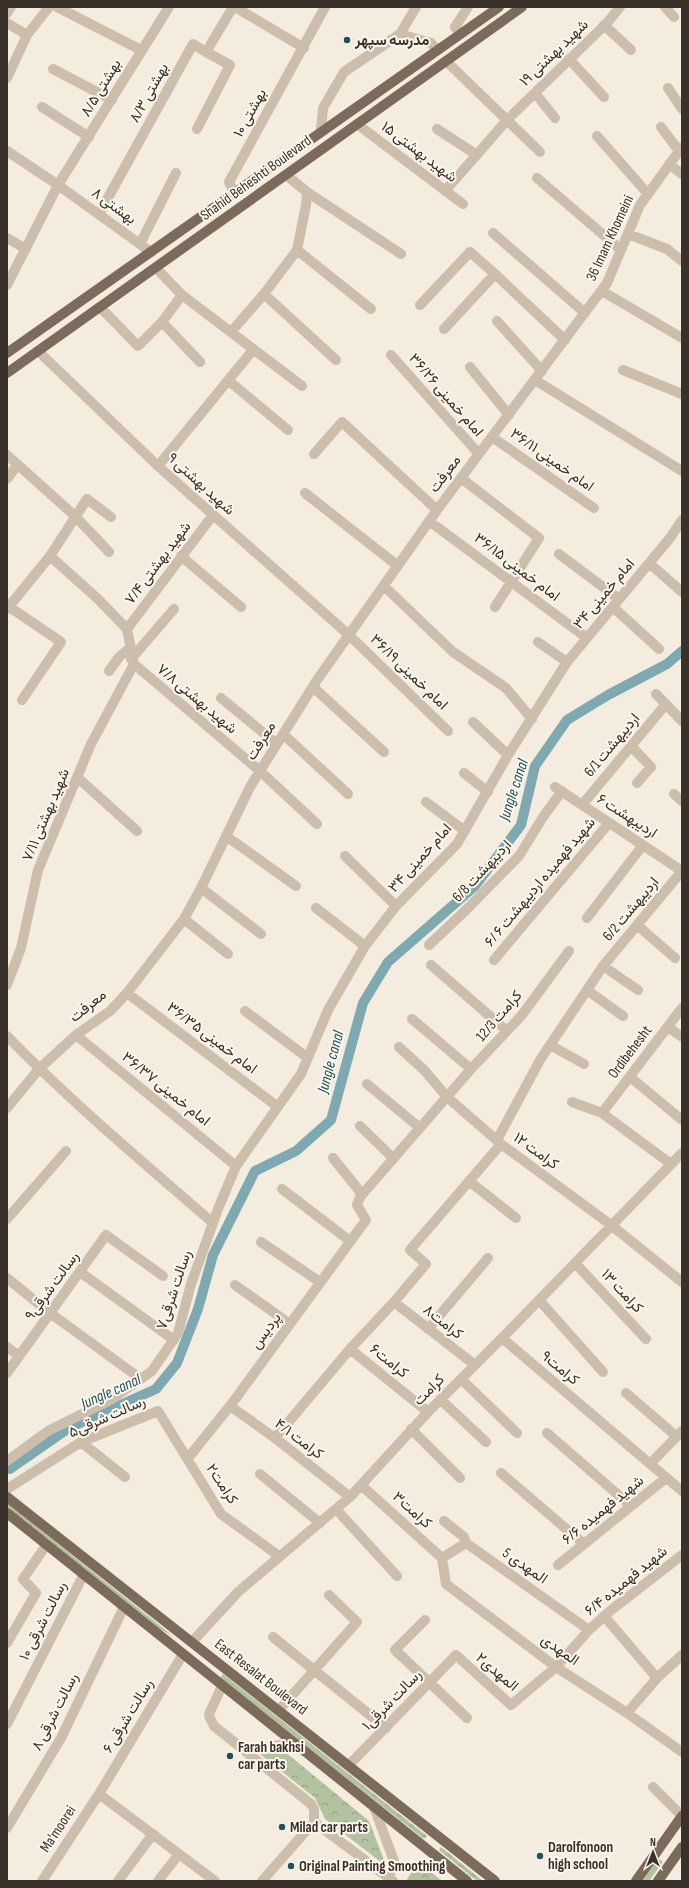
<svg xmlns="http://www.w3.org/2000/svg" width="689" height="1888" font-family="'Sofia Sans Condensed',Vazirmatn,sans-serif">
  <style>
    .grass { fill: url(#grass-tufts) }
    .forest { fill: url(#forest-crowns) }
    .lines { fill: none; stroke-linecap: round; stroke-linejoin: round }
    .canal { stroke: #7ea9b1; stroke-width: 10 }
    .street { stroke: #ccbeab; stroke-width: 10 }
    .primary { stroke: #7c6a5b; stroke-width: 10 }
    .poi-dot { fill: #1f515c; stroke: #fbf6ec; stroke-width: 1.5 }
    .labels { text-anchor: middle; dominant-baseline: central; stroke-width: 4; stroke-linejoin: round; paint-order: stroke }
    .poi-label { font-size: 15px; font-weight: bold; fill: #3a312a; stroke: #fbf6ec; text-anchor: start }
    .street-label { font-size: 15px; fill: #3a312a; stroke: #fbf6ec }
    .water-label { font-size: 16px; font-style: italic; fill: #1f515c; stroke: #fbf6ec }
  </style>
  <defs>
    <pattern id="grass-tufts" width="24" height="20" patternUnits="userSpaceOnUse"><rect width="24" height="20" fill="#b3c39f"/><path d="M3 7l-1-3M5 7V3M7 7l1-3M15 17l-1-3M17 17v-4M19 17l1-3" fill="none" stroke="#939f82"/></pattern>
    <pattern id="forest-crowns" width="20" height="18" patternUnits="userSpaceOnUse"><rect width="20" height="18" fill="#b3c39f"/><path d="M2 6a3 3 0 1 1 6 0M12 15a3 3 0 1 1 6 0" fill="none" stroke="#939f82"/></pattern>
  </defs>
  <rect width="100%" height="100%" fill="#f3ecdf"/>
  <!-- grass -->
  <path class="grass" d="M7,1503L173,1636L156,1627L7,1508Z
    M223,1674L427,1836L424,1839L220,1678Z
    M441,1847L483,1881H477L439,1850Z
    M658,1858L663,1862L649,1881H643Z"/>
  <!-- forest -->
  <path class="forest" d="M284,1751L369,1821L384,1860L382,1863L325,1819L315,1798L260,1754Z
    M418,1862L442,1881H406Z"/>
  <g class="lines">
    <!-- canal -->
    <path class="canal" d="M10,1469L69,1428L156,1389L177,1363L198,1309L213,1255L255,1171L296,1151L331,1120L363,1003L388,962L475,886L521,825L535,766L567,720L608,695L667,664L682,651"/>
    <!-- street -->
    <path class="street" d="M57,7L141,50
      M235,7L304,48
      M665,7L674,17
      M7,13L11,7
      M7,23L27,35
      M604,25L631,50
      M400,34L431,43L437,50
      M460,34L455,27L468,7
      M569,59L604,97
      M446,61L540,152
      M53,69L112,100
      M7,78L27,35L49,7
      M668,88L682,109
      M535,93L555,118
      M42,107L89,137
      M357,124L463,204
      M661,127L679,151
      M197,129L230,65L206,52
      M437,129L477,155
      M321,131L323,108L344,72L400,34L416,7
      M597,136L648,194
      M7,151L58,185L151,252
      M669,164L682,174
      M537,178L621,250
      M445,191L507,120L607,23L620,7
      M307,192L401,254
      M234,193L229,182L325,7
      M99,214L193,44L206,52L233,7
      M493,233L585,313
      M628,234L667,249L682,261
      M7,238L26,249
      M140,244L176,173
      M297,250L371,309
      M156,268L182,295L302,386
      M7,285L58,185L169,7
      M602,291L682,338
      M264,294L336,360
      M420,305L470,252L495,274
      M100,307L138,346L162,322L182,295
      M497,321L542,371
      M162,322L200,362
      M444,329L495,274L565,340
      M231,332L264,294L297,250L306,205L307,192L286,175
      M38,351L158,466L349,635L448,731
      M391,355L479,454
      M470,367L509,415
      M623,370L682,394
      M535,380L682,471
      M229,381L288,430
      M492,437L594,508
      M314,454L342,422L437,510
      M7,455L75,516L109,552
      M158,466L253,350
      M461,478L539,538L495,607
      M7,479L17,465
      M305,493L398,566
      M429,521L587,638
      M559,554L619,599
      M50,556L98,599L127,629L134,664L260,771L317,824
      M181,556L241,607
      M649,563L682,592
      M384,586L453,652L506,688L532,719
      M8,606L61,642L22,700
      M613,607L659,649
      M7,609L50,556L87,499L111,517
      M127,629L213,515
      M538,642L567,662
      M131,659L174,609
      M109,671L119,657L130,648
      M313,687L384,752
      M656,694L682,721
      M221,698L277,744
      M473,722L508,755
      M283,734L348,794
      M631,746L651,767L637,783
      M464,773L488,792
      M78,778L137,831
      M555,787L682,871
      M674,794L682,801
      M426,802L465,831
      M582,805L666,704
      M226,836L296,886
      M345,856L396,906
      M201,888L261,934
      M316,908L365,946
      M587,918L643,845
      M184,919L228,954
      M637,925L675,958
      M429,945L466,910L519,856L543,817L562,791
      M494,960L609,823
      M431,965L507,1031
      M603,966L638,990
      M7,985L21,948L38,870L91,744L134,664
      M587,990L623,1016
      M127,993L278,1107
      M245,1011L308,1058
      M412,1019L471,1069
      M668,1027L682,1037
      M76,1035L236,1166
      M7,1036C72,1103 143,1162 213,1223
      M550,1045L584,1064
      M399,1047L424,1070L447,1097L501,1144L611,1225L682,1282
      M630,1077L682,1120
      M367,1084L420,1128
      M572,1102L602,1113L671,1164
      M7,1108L39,1069L76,1035L110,1011L127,993L184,919L201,888L250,787L317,680L437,510L607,283L640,205L682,147
      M602,1113L682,1008
      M360,1126L393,1158
      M497,1140L540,1060L603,966L682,871
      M333,1158L362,1194
      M469,1181L516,1218
      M282,1189L350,1241
      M7,1219L66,1151
      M261,1242L320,1282
      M575,1263L646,1339
      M80,1272L174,1340
      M7,1278L50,1313L141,1379
      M235,1285L290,1324
      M539,1300L603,1372
      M394,1302L475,1365
      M428,1329L488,1258
      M502,1338L682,1491
      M7,1347L19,1356
      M350,1349L428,1412
      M7,1373L106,1235L163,1276
      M461,1379L517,1433
      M626,1393L676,1436
      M441,1400L486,1442
      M230,1406L275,1438L350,1497
      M411,1429L460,1478
      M547,1433L631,1506
      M275,1438L350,1349L394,1302L426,1264L410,1250L501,1144
      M81,1442L125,1477
      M188,1458L230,1406L366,1220L357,1205L360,1197L471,1069L522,1015L569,951
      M7,1461L48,1431L112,1399L152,1371L178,1333L191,1284L218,1209L236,1166L301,1074L328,1010L365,946L396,906L457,844L508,755L567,662L670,538L682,520
      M650,1464L682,1431
      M501,1473L584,1544
      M260,1474L320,1523
      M361,1485L442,1558
      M7,1489L81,1442L158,1411L221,1514L279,1556
      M336,1509L397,1576
      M444,1521L464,1537L466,1543
      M442,1558L446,1584L556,1667L627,1713L682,1752
      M442,1558L466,1543L589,1630
      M558,1565L666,1478
      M604,1616L657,1678L682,1655
      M425,1620L395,1650L467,1718
      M273,1637L386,1728
      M192,1642L238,1592L350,1497L428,1412L508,1332L682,1153
      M7,1643L36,1593L23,1579L47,1544
      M222,1686L209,1714L210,1718L214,1726L311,1804L314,1809V1822L393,1881
      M279,1710L357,1622L329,1595
      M627,1713L657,1678
      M7,1724L84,1574
      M245,1751L292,1743
      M349,1765L456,1655L511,1705L556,1667L589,1630L610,1611L682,1555
      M653,1787L682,1816
      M99,1794L215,1881
      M374,1807L394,1861L388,1881
      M7,1828L61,1738L124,1607
      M42,1881L99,1794L183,1654
      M118,1881L153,1834
      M158,1881L179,1854
      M262,1881L314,1822"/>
    <!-- primary -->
    <path class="primary" d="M7,353L499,7
      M7,373L522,7
      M7,1497L495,1881
      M7,1513L467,1881
      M636,1881L682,1816
      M658,1881L682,1847"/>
  </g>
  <!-- markers -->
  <g class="poi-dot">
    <circle cx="347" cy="40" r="4"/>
    <circle cx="230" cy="1756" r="4"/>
    <circle cx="282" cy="1827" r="4"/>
    <circle cx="540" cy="1856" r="4"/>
    <circle cx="291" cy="1866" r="4"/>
  </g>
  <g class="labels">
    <!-- poi labels -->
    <g class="poi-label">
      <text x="355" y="40">مدرسه سپهر</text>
      <text x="238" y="1747">Farah bakhsi<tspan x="238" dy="17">car parts</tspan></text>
      <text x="290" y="1827">Milad car parts</text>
      <text x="548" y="1847">Darolfonoon<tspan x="548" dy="17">high school</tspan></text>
      <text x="299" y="1866">Original Painting Smoothing</text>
    </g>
    <!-- street labels -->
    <g class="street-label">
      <text transform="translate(554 53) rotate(-44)">شهید بهشتی ۱۹</text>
      <text transform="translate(101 88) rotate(-59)">بهشتی ۸/۵</text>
      <text transform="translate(149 93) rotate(-61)">بهشتی ۸/۳</text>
      <text transform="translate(250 113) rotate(-61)">بهشتی ۱۰</text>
      <text transform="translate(419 152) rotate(37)">شهید بهشتی ۱۵</text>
      <text transform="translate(256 178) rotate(-36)">Shahid Beheshti Boulevard</text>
      <text transform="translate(114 206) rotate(36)">۸ بهشتی</text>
      <text transform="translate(610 238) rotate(-65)">36 Imam Khomeini</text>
      <text transform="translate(446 395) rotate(49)">امام خمینی ۳۶/۲۶</text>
      <text transform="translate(552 460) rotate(35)">امام خمینی ۳۶/۱۱</text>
      <text transform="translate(445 474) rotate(-53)">معرفت</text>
      <text transform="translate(201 484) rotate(42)">شهید بهشتی ۹</text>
      <text transform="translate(158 563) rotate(-53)">شهید بهشتی ۷/۴</text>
      <text transform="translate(517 567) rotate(37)">امام خمینی ۳۶/۱۵</text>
      <text transform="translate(604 594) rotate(-50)">امام خمینی ۳۴</text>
      <text transform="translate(409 672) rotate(44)">امام خمینی ۳۶/۱۹</text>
      <text transform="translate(197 699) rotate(40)">شهید بهشتی ۷/۸</text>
      <text transform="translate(261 741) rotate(-58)">معرفت</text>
      <text transform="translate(612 745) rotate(-50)">اردیبهشت 6/1</text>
      <text transform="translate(46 815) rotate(-67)">شهید بهشتی ۷/۱۱</text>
      <text transform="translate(627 816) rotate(33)">اردیبهشت ۶</text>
      <text transform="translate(420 858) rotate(-48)">امام خمینی ۳۴</text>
      <text transform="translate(482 871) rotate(-47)">اردیبهشت 6/8</text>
      <text transform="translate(540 882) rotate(-50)">شهید فهمیده اردیبهشت ۶ /۶</text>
      <text transform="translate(631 909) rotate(-50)">اردیبهشت 6/2</text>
      <text transform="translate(88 1006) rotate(-39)">معرفت</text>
      <text transform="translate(499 1016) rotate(-49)">کرامت 12/3</text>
      <text transform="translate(212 1038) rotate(37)">امام خمینی ۳۶/۳۵</text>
      <text transform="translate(630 1052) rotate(-53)">Ordibehesht</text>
      <text transform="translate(166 1089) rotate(39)">امام خمینی ۳۶/۳۷</text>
      <text transform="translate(536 1151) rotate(36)">کرامت ۱۲</text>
      <text transform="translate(52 1286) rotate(-54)">رسالت شرقی۹</text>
      <text transform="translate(174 1290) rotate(-72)">رسالت شرقی۷</text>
      <text transform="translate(622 1291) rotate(47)">کرامت ۱۳</text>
      <text transform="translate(443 1322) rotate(38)">کرامت۸</text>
      <text transform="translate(266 1331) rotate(-54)">پردیس</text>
      <text transform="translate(389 1361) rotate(39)">کرامت۶</text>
      <text transform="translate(560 1368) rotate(40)">کرامت۹</text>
      <text transform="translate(429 1390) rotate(-45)">کرامت</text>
      <text transform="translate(107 1417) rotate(-24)">رسالت شرقی۵</text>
      <text transform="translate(299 1439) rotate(37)">کرامت ۴/۱</text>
      <text transform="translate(222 1484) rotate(57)">کرامت۲</text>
      <text transform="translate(412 1510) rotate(42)">کرامت۳</text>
      <text transform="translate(603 1510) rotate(-39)">شهید فهمیده ۶/۶</text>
      <text transform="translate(525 1566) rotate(35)">المهدی 5</text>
      <text transform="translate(626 1581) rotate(-39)">شهید فهمیده ۶/۴</text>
      <text transform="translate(43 1621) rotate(-63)">رسالت شرقی ۱۰</text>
      <text transform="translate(560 1650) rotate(35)">المهدی</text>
      <text transform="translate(497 1672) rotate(41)">المهدی۲</text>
      <text transform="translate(261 1677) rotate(38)">East Resalat Boulevard</text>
      <text transform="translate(392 1700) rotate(-46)">رسالت شرقی۱</text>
      <text transform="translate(55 1712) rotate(-63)">رسالت شرقی ۸</text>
      <text transform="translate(128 1716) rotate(-59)">رسالت شرقی ۶</text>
      <text transform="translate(58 1829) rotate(-57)">Ma'moorei</text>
    </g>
    <!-- water labels -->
    <g class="water-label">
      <text transform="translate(514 790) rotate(-72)">Jungle canal</text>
      <text transform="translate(331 1062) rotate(-75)">Jungle canal</text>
      <text transform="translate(111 1392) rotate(-24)">Jungle canal</text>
    </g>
  </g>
  <!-- border -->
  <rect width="689" height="1888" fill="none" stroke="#3a312a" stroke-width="16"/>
  <!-- north arrow -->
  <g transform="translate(653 1852)" stroke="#fbf6ec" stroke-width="3" paint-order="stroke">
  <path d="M0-3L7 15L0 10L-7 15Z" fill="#3a312a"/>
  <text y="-6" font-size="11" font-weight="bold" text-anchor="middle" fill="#3a312a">N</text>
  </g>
</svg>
